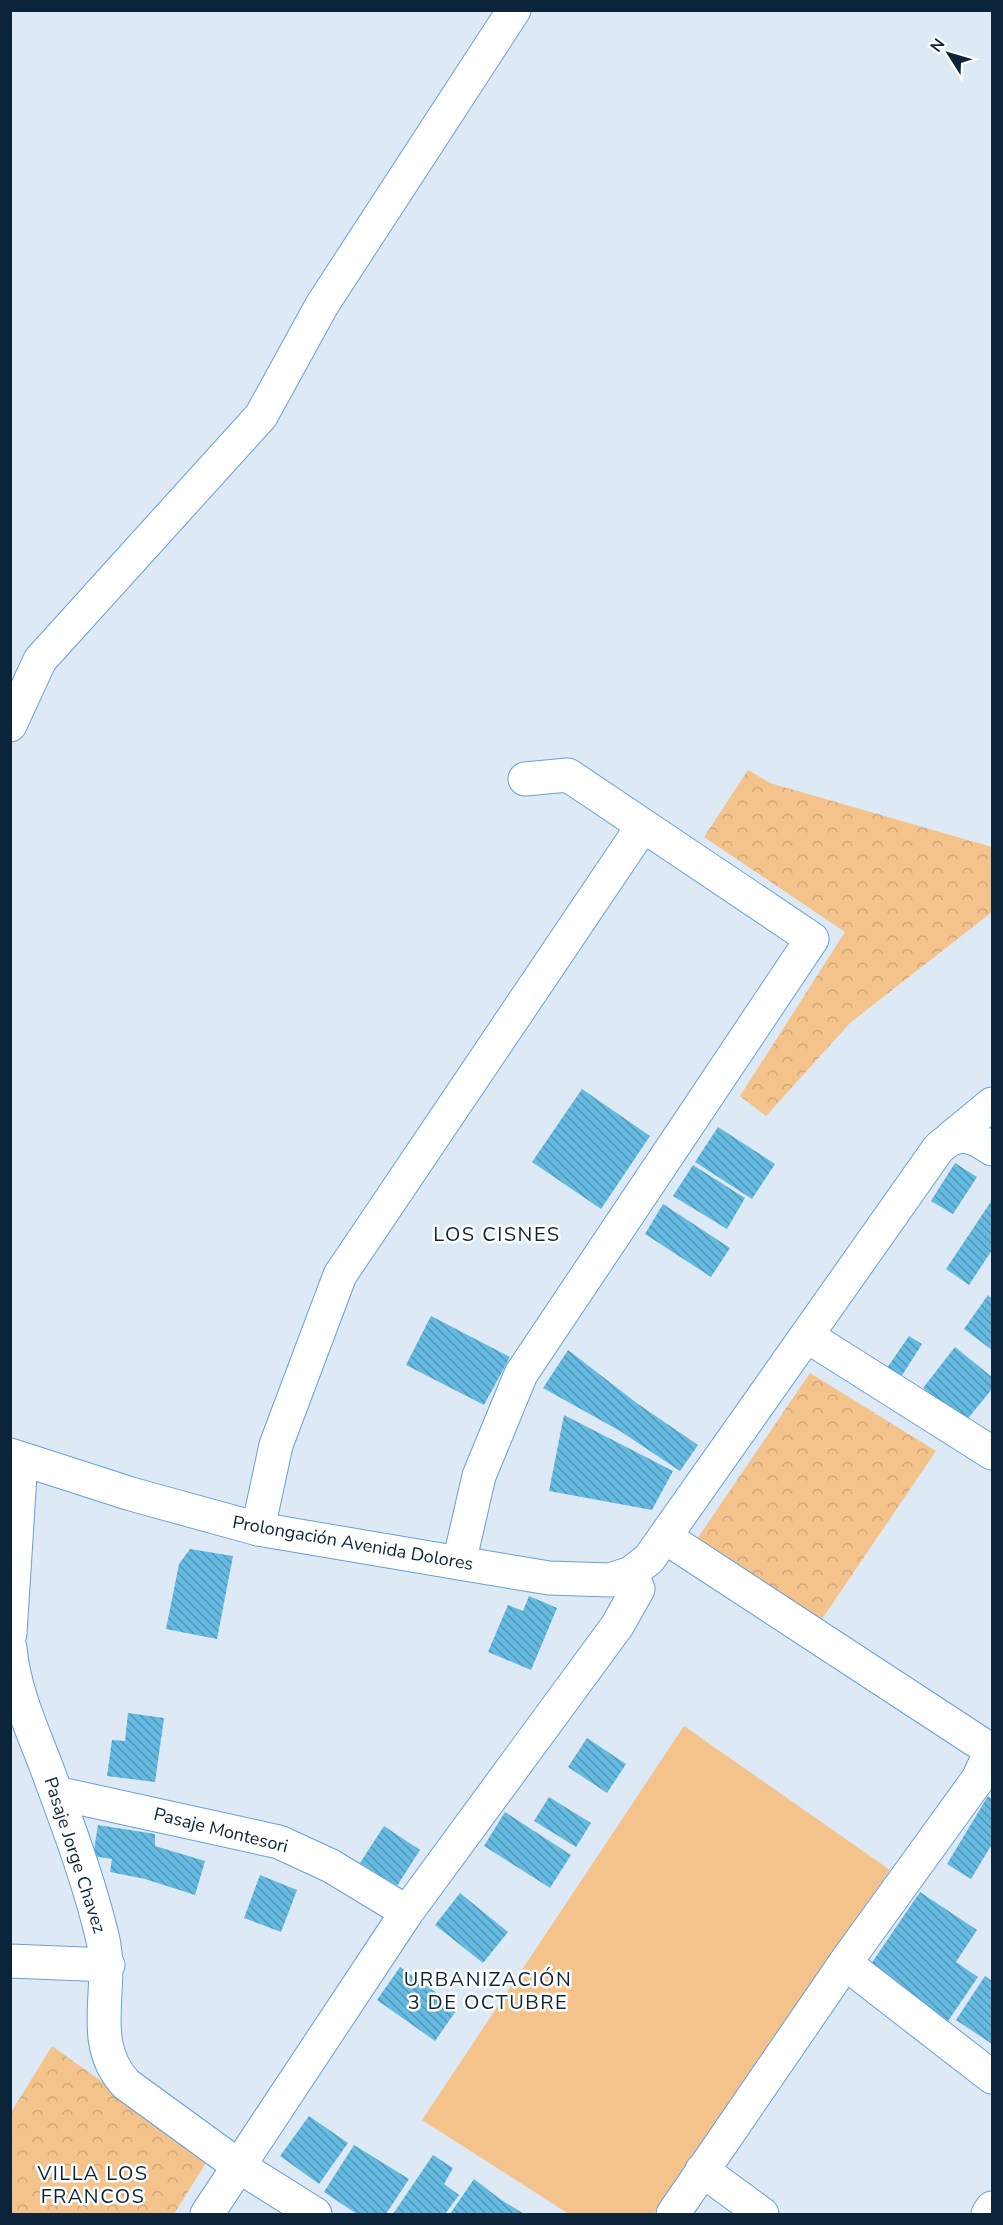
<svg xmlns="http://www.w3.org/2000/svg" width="1003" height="2225" font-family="'Nunito Sans',sans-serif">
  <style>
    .grass { fill: #f4c38c }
    .park { fill: url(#park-crowns) }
    .building { fill: url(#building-back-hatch) }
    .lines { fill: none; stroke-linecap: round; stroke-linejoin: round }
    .minor-casing { stroke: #66a0da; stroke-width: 35 }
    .major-casing { stroke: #66a0da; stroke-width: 35 }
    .minor { stroke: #fff; stroke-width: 33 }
    .major { stroke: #fff; stroke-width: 33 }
    .labels { text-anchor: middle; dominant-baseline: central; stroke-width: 5; stroke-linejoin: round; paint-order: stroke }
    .street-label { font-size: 18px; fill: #0c243a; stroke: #fff }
    .neighbourhood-label { font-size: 20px; letter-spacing: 1.5px; fill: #0c243a; stroke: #fff }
  </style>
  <defs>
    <pattern id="park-crowns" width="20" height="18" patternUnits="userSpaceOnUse" patternTransform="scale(1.5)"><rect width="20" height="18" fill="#f4c38c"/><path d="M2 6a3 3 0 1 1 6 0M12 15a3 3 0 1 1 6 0" fill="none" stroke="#d0a77a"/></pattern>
    <pattern id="building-back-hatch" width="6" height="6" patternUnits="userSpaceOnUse" patternTransform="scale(1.5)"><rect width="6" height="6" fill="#65bae1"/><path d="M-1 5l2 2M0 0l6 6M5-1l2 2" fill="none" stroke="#5297b7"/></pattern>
  </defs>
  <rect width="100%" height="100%" fill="#dde9f5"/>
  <!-- grass -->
  <path class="grass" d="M684,1726L890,1870L653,2214H569L422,2120Z"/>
  <!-- park -->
  <path class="park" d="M748,770L770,783L992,847V912L850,1023L766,1116L740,1096L845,932L704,837Z
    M810,1373L936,1451L820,1622L697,1539Z
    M52,2046L209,2158L174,2214H11L10,2114Z"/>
  <!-- building -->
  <path class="building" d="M582,1089L650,1136L601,1209L532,1162Z
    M718,1127L775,1164L752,1199L695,1162Z
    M955,1163L977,1177L953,1214L931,1201Z
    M693,1165L745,1198L727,1229L673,1196Z
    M992,1200V1250L969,1285L946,1269Z
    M663,1204L730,1248L711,1277L645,1234Z
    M988,1295L992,1299V1350L964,1329Z
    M431,1316L510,1357L484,1405L406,1365Z
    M909,1336L922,1344L901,1377L887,1368Z
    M955,1347L992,1377V1389L965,1422L923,1388Z
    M568,1350L638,1404L698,1445L680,1471L620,1431L543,1388Z
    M564,1415L673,1471L652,1510L549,1491Z
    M190,1549L233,1556L217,1639L166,1629L179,1564Z
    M529,1596L557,1608L531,1670L488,1652L508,1605L523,1611Z
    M128,1713L164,1718L155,1782L107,1776L112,1740L125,1741Z
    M587,1738L626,1764L607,1793L568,1767Z
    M988,1796L992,1799V1844L971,1879L947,1864Z
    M549,1797L591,1823L576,1847L534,1821Z
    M505,1812L571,1855L550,1888L484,1846Z
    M98,1825L155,1834V1846L205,1861L195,1895L145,1879L110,1872L112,1859L93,1856Z
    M384,1826L420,1850L397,1886L360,1863Z
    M260,1875L297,1890L281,1932L244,1918Z
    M920,1892L977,1930L956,1962L978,1977L948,2021L869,1967Z
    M460,1893L508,1932L483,1963L435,1925Z
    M400,1967L458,2008L435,2041L377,2000Z
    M985,1976L992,1981V2044L956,2020Z
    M309,2116L348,2143L319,2184L280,2156Z
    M354,2145L409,2179L386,2214H357L324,2192Z
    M433,2155L453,2168L444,2184L459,2195L445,2214H393Z
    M474,2179L500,2199L524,2214H450Z"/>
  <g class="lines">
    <defs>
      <path id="minor" d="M10,725L40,660L261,416L322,305L514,10
        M952,1137L992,1104
        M807,1336L992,1453
        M258,1529L276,1445L340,1275L642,827
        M459,1563L479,1476L521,1374L812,939L568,775L525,779
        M10,1634L21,1459
        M10,1648C14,1690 31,1727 46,1766C67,1823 89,1880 103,1940C114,1990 87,2042 126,2084L240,2167L315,2214
        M56,1793L279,1842L331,1866L407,1912
        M10,1961L108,1965
        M845,1963L992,2077
        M702,2170L762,2214
        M207,2214L407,1912L617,1626L638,1589L631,1573
        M673,2214L845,1963L978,1779L992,1749"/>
      <path id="major" d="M10,1455L131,1494L258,1529L459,1563L549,1578L610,1580L631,1573L649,1559L938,1149C957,1130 972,1135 992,1149
        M665,1537L992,1751
        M988,2214L992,2208"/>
    </defs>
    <!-- minor casing -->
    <use href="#minor" class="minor-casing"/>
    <!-- major casing -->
    <use href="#major" class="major-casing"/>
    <!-- minor -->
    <use href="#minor" class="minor"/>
    <!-- major -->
    <use href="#major" class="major"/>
  </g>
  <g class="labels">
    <!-- street labels -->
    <g class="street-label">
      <text transform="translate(353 1543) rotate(10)">Prolongación Avenida Dolores</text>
      <text transform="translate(221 1830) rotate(14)">Pasaje Montesori</text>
      <text transform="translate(75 1855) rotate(72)">Pasaje Jorge Chavez</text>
    </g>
    <!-- neighbourhood labels -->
    <g class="neighbourhood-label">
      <text x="497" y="1234">LOS CISNES</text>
      <text x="488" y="1979">URBANIZACIÓN<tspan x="488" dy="23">3 DE OCTUBRE</tspan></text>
      <text x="93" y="2173">VILLA LOS<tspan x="93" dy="23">FRANCOS</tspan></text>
    </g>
  </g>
  <!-- border -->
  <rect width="1003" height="2225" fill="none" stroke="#0c243a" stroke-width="24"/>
  <!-- north arrow -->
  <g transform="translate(949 54) rotate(307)" stroke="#ffffff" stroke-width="4.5" paint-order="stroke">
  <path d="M0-4.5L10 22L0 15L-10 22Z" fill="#0c243a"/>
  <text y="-9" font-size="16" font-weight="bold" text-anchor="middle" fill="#0c243a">N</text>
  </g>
</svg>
